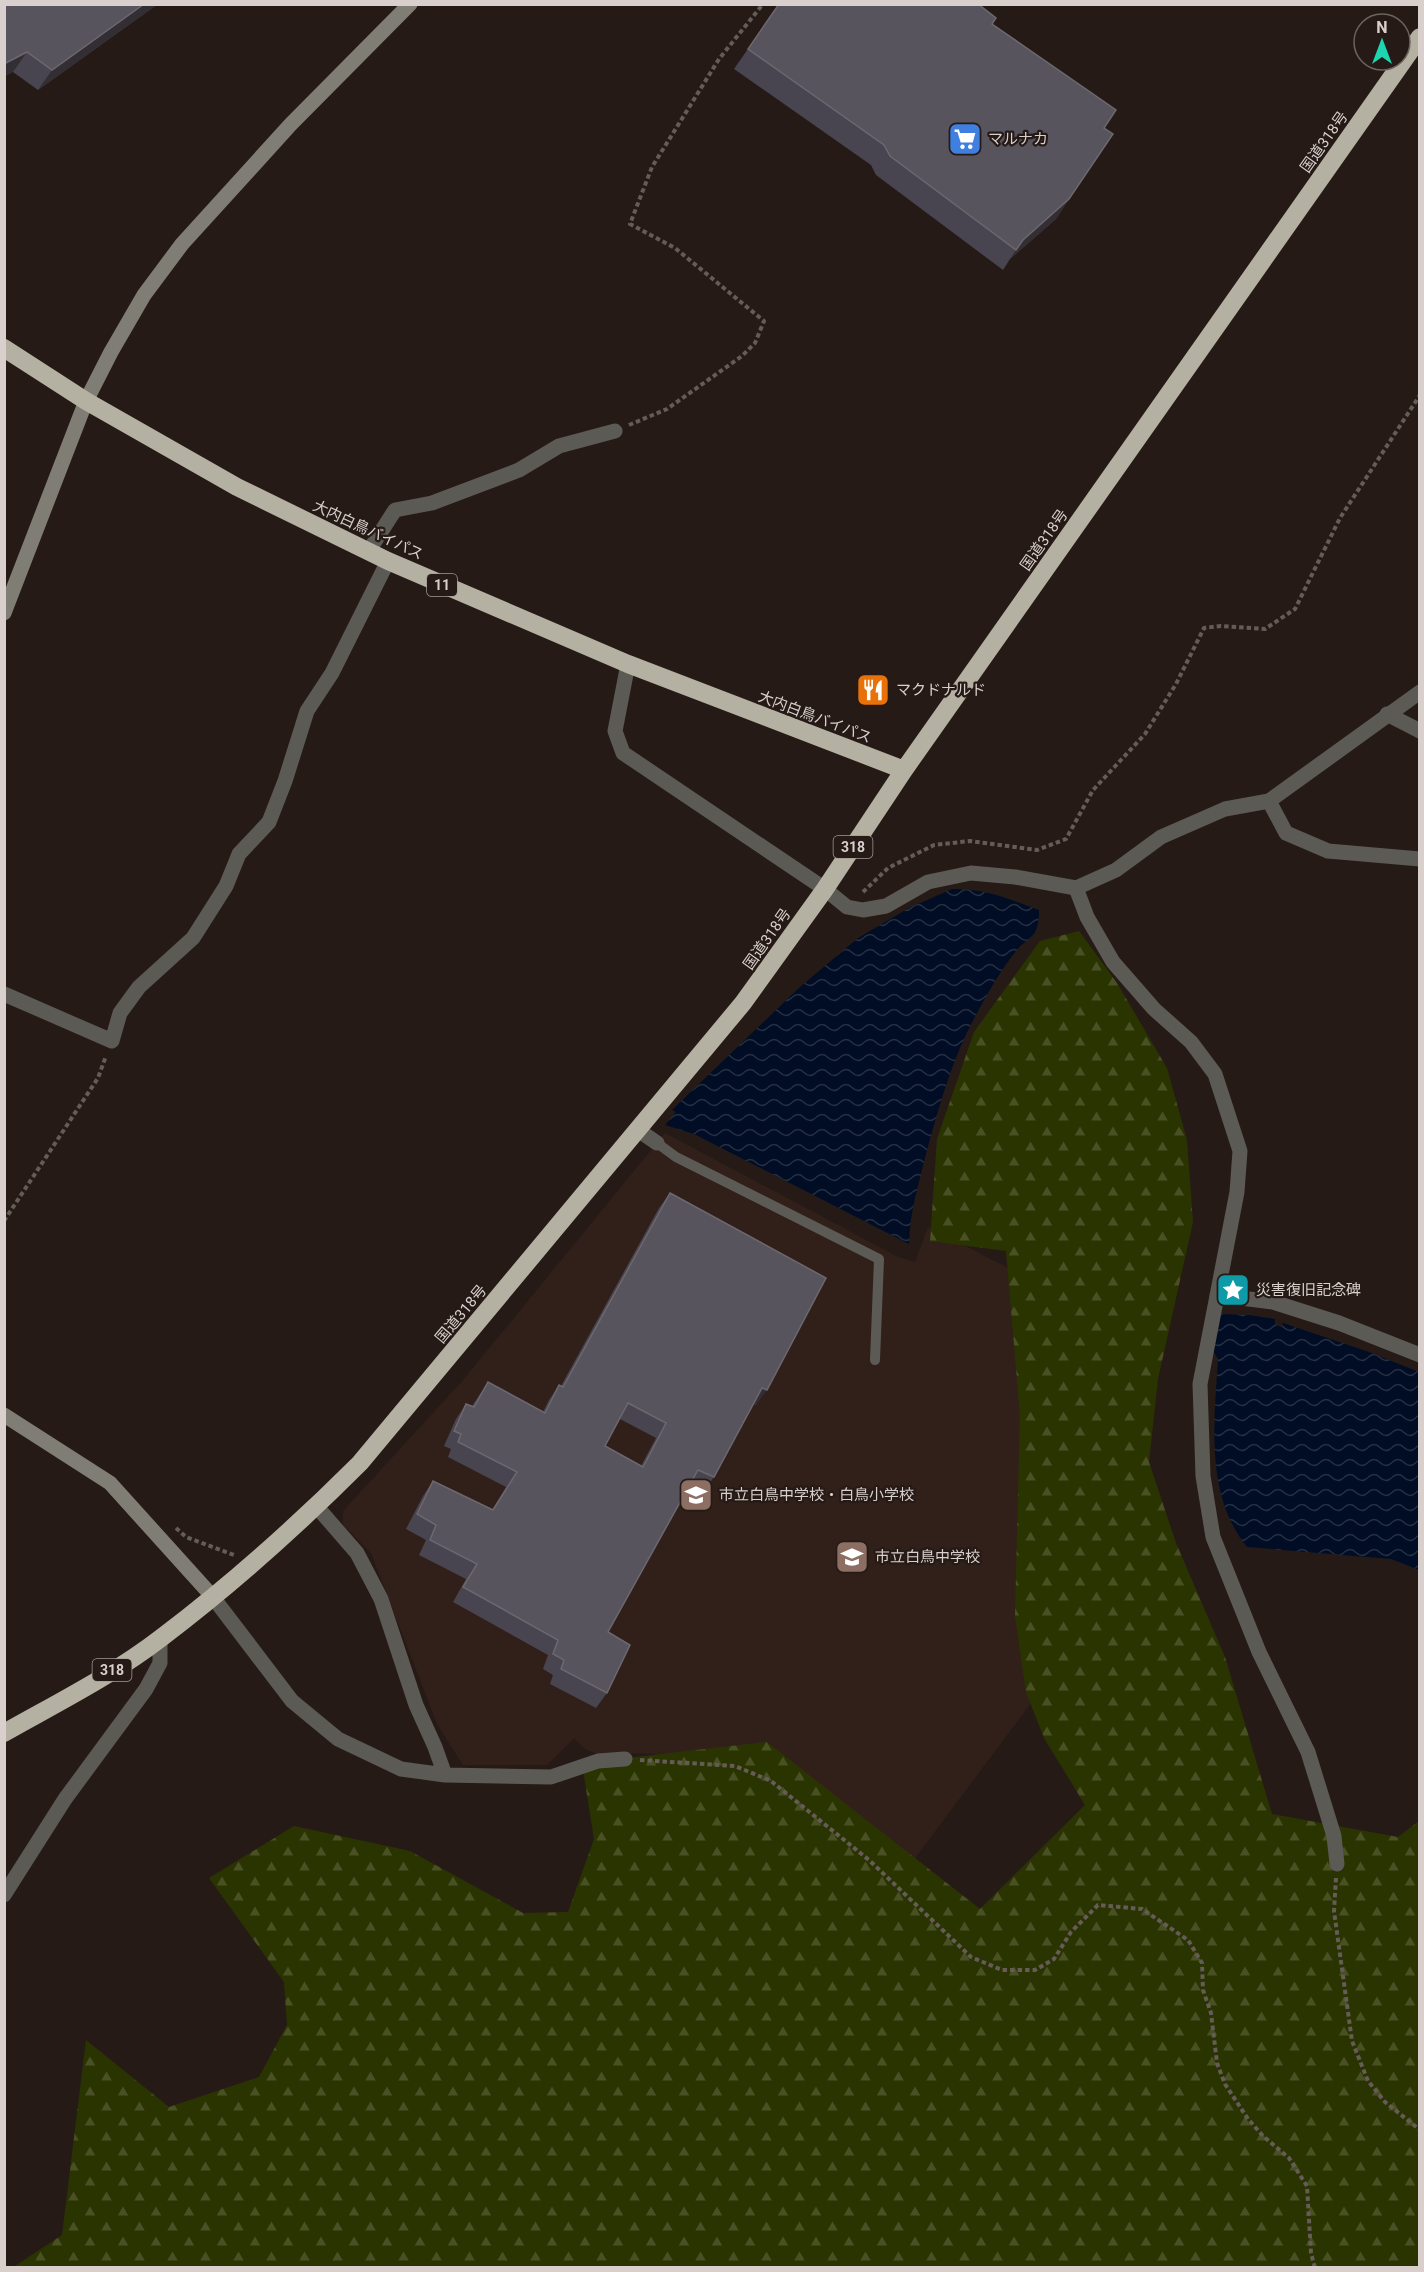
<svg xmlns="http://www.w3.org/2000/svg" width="1424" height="2272" font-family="Roboto,'Noto Sans JP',sans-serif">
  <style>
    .built { fill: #312019 }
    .forest { fill: url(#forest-firs) }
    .water { fill: url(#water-waves) }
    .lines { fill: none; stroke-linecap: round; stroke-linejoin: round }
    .path { stroke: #655b57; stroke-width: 4; stroke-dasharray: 4.5 3; stroke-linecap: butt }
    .lane { stroke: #5c5a55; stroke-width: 10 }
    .street { stroke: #5c5a55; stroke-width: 15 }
    .secondary { stroke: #807d74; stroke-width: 15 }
    .highway { stroke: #b5b1a2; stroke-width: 18 }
    .wall { fill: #484550; fill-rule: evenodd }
    .shaded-wall { fill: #332e33 }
    .building { fill: #58545e; stroke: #6c686f; stroke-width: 1.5; fill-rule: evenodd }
    .labels { text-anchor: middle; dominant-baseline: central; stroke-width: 4.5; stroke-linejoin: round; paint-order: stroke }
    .shield { fill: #251a16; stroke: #a39996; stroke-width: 1.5 }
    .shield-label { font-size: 14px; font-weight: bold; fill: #d9d0cd }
    .poi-label { font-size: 15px; fill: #d9d0cd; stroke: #251a16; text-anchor: start }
    .street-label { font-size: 15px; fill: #d9d0cd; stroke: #251a16 }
  </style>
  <defs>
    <pattern id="forest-firs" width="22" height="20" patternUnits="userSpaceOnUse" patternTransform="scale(1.5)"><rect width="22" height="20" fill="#2a3400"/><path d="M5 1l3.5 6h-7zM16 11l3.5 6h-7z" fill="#485024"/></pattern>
    <pattern id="water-waves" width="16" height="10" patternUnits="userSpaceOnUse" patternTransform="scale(1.5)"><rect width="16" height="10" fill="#000d24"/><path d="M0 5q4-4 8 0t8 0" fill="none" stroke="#252f43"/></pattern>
  </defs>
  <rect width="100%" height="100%" fill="#251a16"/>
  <!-- built -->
  <path class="built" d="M665,1133L898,1257L915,1262L928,1227L1022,1275L1055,1671L904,1873L716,1755L616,1753L600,1755L585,1749L574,1738L547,1765H463L437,1724L371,1553L343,1525V1511L464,1379Z"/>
  <!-- forest -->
  <path class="forest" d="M1079,931L1117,983L1167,1068L1187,1140L1193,1222L1158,1379L1149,1462L1176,1543L1225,1657L1272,1814L1398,1837L1419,1821V2267L12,2268L62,2235L86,2040L169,2107L259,2077L287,2025L284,1982L209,1878L294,1826L410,1851L523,1913L568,1912L594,1839L582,1763L767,1742L980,1909L1085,1805L1044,1738L1026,1692L1015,1616L1020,1415L1006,1251L930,1241L937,1139L974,1032L1040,941Z"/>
  <!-- water -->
  <path class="water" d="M952,889C987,889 1006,898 1039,910C1039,917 1039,925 1035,932C1031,939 1021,944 1016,951C1001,970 988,992 977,1013C953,1056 940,1103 927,1150C919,1184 910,1209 909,1244L694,1134L665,1125L676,1112L672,1110L800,987L858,938L909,908Z
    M1221,1314L1249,1315L1275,1319V1324L1281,1327L1283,1323L1369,1352L1419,1372V1570L1391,1559L1247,1547C1205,1495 1214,1422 1218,1359L1212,1349Z"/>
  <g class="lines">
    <!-- path -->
    <path class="path" d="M629,425L667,409L742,356L755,343L764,321L675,248L630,224L652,167L719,59L763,4
      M863,892L888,868L934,845L970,841L1037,850L1066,839L1093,790L1145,734L1176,684L1204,628L1221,626L1265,629L1295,609L1340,518L1420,395
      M4,1221L98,1078L106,1056
      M176,1528L186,1537L234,1555
      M640,1760L735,1766L771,1781L869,1860L971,1957L1002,1970H1035L1054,1959L1071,1932L1098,1905L1142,1909L1188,1940L1202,1963L1203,1990L1211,2013L1217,2063L1225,2084L1248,2119L1263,2136L1289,2158L1307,2186L1311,2253L1315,2268
      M1336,1878L1334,1911L1352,2041L1368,2081L1385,2102L1420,2130"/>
    <!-- lane -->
    <path class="lane" d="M657,1143L676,1157L879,1259L875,1360"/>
    <!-- street -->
    <path class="street" d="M368,552L395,510L432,503L519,470L559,446L615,431
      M628,664L615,731L623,753L825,889L847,907L863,910L886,906L928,882L971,873L1015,877L1076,888L1116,870L1161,837L1225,809L1269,801L1420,692
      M1387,714L1420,731
      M1269,801L1286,833L1328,851L1420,859
      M1076,888L1087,917L1113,962L1154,1009L1191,1042L1215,1074L1240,1151L1237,1192L1200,1384L1203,1476L1213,1537L1259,1652L1308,1752L1334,1836L1337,1864
      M4,994L112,1041L120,1013L139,987L193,938L226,886L239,854L269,822L285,781L307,711L332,673L388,561
      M638,1130L657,1143
      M1217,1295L1273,1302L1339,1323L1420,1355
      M317,1507L357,1553L381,1599L416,1705L435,1747L445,1775L551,1777L598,1761L625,1759
      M212,1596L292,1701L338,1739L401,1769L445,1775
      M4,1895L65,1799L146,1689L160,1663V1639"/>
    <!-- secondary -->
    <path class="secondary" d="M4,613L86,401L111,352L144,295L182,244L291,124L410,4
      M4,1415L110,1483L212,1596"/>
    <!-- highway -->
    <path class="highway" d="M4,348L86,401L237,487L388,561L628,664L904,770
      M4,1733C57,1703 113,1675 161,1638C231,1585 298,1525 360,1463L743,1003L825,889L904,770L1420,37"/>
  </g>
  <!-- wall -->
  <path class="wall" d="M4,4H158L38,90L13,72Z
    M779,4L992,24L1104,128L1069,199L1056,219L1010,259L1003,270L876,175L871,165L734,69Z
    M670,1193L756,1405L753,1404L714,1477L703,1492L689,1486L608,1632L607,1693L596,1708L550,1684L553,1675L543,1669L548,1655L453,1602L466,1579L419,1555L426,1540L406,1529L423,1496L433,1481L492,1510L506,1487L448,1457L451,1449L444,1446L456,1419L466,1404L472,1406L488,1382L543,1412L549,1400L559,1385L561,1386L659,1208ZM620,1419L656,1438L641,1466L605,1446Z"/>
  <!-- shaded-wall -->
  <path class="shaded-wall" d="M144,4H158L38,90L52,70Z
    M27,52L13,72L4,77V64Z
    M1069,199L1056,219L1010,259L1023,240Z
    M762,1388L767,1390L756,1405L752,1403Z"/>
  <!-- building -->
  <path class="building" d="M4,4H144L52,70L27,52L4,64Z
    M779,4H978L996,18L992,24L1116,110L1104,128L1113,134L1069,199L1023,240L1016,250L890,156L884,145L748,49Z
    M670,1193L826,1278L767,1390L762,1388L714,1477L698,1470L608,1632L630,1645L607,1693L561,1669L564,1660L553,1654L558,1640L463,1587L477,1564L430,1540L436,1525L417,1514L433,1481L493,1510L517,1472L458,1442L461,1434L454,1431L466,1404L474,1407L488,1382L545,1413L559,1385L563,1387ZM628,1403L666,1423L643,1467L605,1446Z"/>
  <!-- icons -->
  <defs>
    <symbol id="supermarket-square" viewBox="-11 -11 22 22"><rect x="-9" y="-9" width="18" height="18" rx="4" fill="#3f7fe0" stroke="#251a16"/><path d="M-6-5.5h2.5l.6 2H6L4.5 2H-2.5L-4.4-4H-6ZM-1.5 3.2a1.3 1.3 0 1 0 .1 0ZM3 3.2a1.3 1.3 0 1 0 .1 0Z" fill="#fff"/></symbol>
    <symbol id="restaurant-square" viewBox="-11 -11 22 22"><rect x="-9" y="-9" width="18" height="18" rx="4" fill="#e8710a" stroke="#251a16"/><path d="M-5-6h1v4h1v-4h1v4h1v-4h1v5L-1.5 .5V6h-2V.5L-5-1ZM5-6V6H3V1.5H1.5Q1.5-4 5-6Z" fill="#fff"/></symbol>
    <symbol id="sight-square" viewBox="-11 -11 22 22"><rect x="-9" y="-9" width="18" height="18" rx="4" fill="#0f9aa8" stroke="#251a16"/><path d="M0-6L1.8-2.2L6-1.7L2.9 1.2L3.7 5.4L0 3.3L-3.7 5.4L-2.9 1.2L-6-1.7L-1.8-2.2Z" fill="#fff"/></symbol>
    <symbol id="school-square" viewBox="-11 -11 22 22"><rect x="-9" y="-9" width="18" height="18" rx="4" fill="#8d6e63" stroke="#251a16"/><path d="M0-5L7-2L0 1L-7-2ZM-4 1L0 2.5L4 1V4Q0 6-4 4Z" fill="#fff"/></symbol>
  </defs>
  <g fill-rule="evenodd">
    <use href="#supermarket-square" x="946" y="120" width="38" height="38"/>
    <use href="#restaurant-square" x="854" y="671" width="38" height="38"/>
    <use href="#sight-square" x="1214" y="1271" width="38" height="38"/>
    <use href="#school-square" x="677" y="1476" width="38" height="38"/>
    <use href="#school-square" x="833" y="1538" width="38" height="38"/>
  </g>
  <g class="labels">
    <!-- shield labels -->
    <g class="shield">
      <rect x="427" y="574" width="30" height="22" rx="4.5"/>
      <rect x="833.5" y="836" width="39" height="22" rx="4.5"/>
      <rect x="92.5" y="1659" width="39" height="22" rx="4.5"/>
    </g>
    <g class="shield-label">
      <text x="442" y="585">11</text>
      <text x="853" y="847">318</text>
      <text x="112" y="1670">318</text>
    </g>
    <!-- poi labels -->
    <g class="poi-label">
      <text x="988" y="139">マルナカ</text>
      <text x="896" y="690">マクドナルド</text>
      <text x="1256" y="1290">災害復旧記念碑</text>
      <text x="719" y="1495">市立白鳥中学校・白鳥小学校</text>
      <text x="875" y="1557">市立白鳥中学校</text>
    </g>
    <!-- street labels -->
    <g class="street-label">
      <text transform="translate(1324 142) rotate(-55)">国道318号</text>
      <text transform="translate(368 530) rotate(25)">大内白鳥バイパス</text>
      <text transform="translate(1044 540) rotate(-55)">国道318号</text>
      <text transform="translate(815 717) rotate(21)">大内白鳥バイパス</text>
      <text transform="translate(767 939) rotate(-55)">国道318号</text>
      <text transform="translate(461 1314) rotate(-50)">国道318号</text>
    </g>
  </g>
  <!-- border -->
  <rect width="1424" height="2272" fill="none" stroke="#d9d0cd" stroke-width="12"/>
  <!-- north arrow -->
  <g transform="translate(1382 42)"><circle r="28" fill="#251a16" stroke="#6d635f" stroke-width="1.5"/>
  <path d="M0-4.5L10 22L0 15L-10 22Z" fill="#1fd5b0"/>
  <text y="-9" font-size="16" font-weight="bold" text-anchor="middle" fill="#d9d0cd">N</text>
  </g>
</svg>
